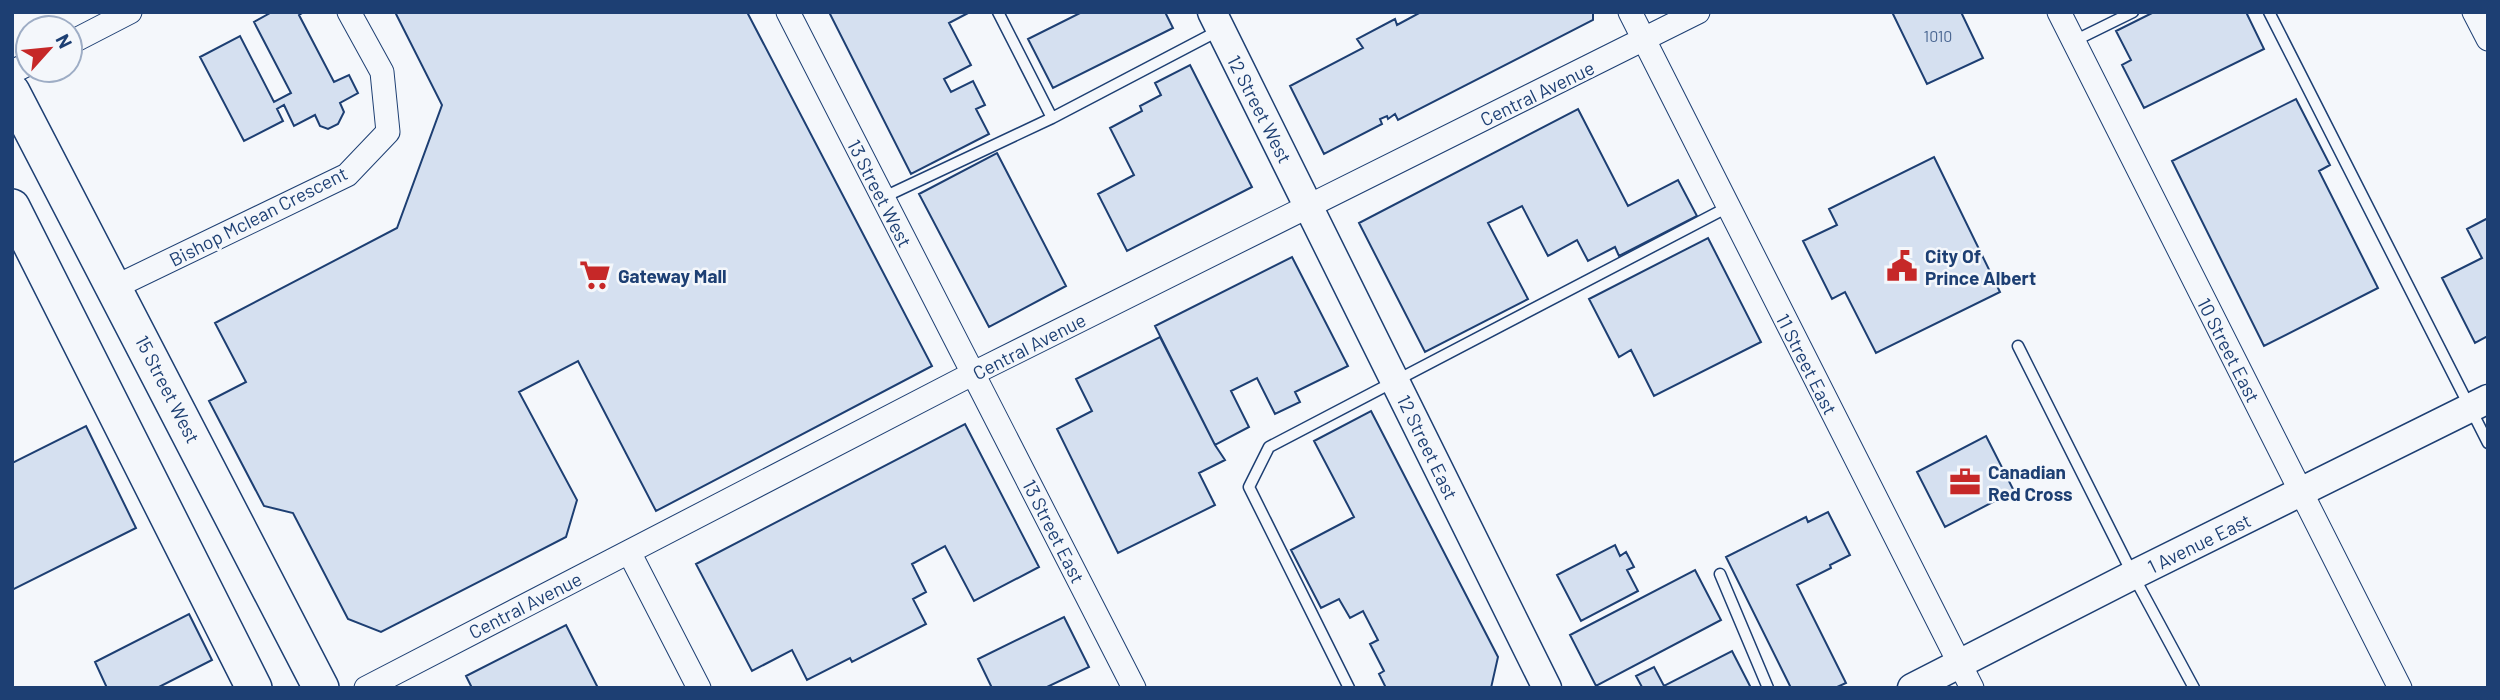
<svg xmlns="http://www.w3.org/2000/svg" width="2500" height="700" font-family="Barlow,sans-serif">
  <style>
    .building { fill: #d5e0f0; stroke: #1d3f73; stroke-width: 2 }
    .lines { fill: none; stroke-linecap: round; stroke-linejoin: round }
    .service-casing { stroke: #1d3f73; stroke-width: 13 }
    .minor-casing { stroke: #1d3f73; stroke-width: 25 }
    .tertiary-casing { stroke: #1d3f73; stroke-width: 31 }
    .primary-casing { stroke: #1d3f73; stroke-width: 38 }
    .service { stroke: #f4f7fb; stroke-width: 10 }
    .minor { stroke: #f4f7fb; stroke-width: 23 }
    .tertiary { stroke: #f4f7fb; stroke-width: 28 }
    .primary { stroke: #f4f7fb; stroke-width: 35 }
    .labels { text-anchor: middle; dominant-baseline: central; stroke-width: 5; stroke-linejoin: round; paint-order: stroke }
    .number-label { font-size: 16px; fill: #4b6792 }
    .street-label { font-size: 19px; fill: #1d3f73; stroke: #f4f7fb }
    .poi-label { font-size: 19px; font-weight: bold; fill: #1d3f73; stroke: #f4f7fb; text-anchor: start }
  </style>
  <rect width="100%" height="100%" fill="#f4f7fb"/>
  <!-- building -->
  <path class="building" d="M272,12H304L299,15L334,82L349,75L358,93L340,103L344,112L338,124L328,129L320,126L315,115L294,126L284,105L277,109L283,121L244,141L200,57L240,36L274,102L291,93L254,22Z
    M395,12H747L932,366L656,511L578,361L519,392L577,500L566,537L381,632L348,619L293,513L264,506L209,401L246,382L215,323L397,228L442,105Z
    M829,12H970L949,23L971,65L944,79L951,92L973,81L985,105L976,109L989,134L911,174Z
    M1082,12H1165L1173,28L1053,88L1028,39Z
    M1421,12H1593V20L1398,120L1395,114L1388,119L1387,116L1380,119L1382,124L1324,154L1290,86L1363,48L1357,39L1395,19L1397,25Z
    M1892,12H1961L1983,58L1927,84Z
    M2154,12H2246L2264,49L2144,108L2122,65L2131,60L2116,31Z
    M1190,65L1252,187L1127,251L1098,194L1134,175L1110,128L1142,111L1140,106L1161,95L1155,83Z
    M2296,99L2330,165L2319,171L2378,288L2264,346L2172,161Z
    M1578,109L1628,206L1678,180L1697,216L1619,256L1615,247L1588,261L1577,240L1548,256L1522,206L1488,223L1528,299L1425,352L1359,223Z
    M997,153L1066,286L989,327L919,194Z
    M1934,157L2000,292L1876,353L1845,292L1832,299L1803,241L1837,225L1829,209Z
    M2488,218V336L2475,343L2442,278L2482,258L2467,229Z
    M1708,238L1761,342L1654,396L1631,350L1619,357L1589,299Z
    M1292,257L1348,366L1295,392L1300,402L1275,414L1257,378L1231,391L1249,427L1215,445L1155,326Z
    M1160,337L1215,445L1225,460L1199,473L1215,505L1118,553L1057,429L1092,411L1076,379Z
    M1371,411L1498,657L1491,688H1386L1379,674L1384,671L1370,644L1378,640L1363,611L1350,618L1339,599L1321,608L1291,550L1354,517L1314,441Z
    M965,424L1039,567L974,601L945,546L912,564L926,592L913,599L926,624L852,662L850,658L807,680L792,650L752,671L696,564Z
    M86,426L136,528L12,590V463Z
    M1986,436L2014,491L1945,527L1917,472Z
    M1828,512L1850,555L1830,565L1831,568L1797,585L1846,683L1835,688H1791L1726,557L1806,517L1808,522Z
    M1615,545L1620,556L1626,552L1634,567L1627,570L1638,591L1581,621L1557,575Z
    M1695,570L1721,620L1596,686L1570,635Z
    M189,614L212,660L157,688H107L95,662Z
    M1064,617L1089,667L1045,688H992L978,659Z
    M566,625L598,688H472L466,676Z
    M1732,651L1751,688H1640L1642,687L1636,676L1654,667L1664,686Z"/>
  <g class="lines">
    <defs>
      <path id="service" d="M998,12L1052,118
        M2269,12L2488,443
        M2074,41L2133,12
        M882,198L1052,118L1218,31
        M2018,346L2133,575L2194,688
        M1720,574L1768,688
        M1349,688L1249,487L1269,447L1728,207"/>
      <path id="minor" d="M788,12L1134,688
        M1630,12L1972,688
        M2059,12L2400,688
        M2474,12L2488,39
        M70,43L130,12
        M12,72L28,64
        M115,287L347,175L388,132L382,72L349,12
        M629,552L699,688
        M366,688L974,373L1698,12"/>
      <path id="tertiary" d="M1212,12L1547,688
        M1912,688L2133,575L2488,399"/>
      <path id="primary" d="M12,92L321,688
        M12,207L254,688"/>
    </defs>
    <!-- service casing -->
    <use href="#service" class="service-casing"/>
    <!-- minor casing -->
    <use href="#minor" class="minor-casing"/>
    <!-- tertiary casing -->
    <use href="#tertiary" class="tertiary-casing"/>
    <!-- primary casing -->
    <use href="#primary" class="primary-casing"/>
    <!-- service -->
    <use href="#service" class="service"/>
    <!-- minor -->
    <use href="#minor" class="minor"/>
    <!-- tertiary -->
    <use href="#tertiary" class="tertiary"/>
    <!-- primary -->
    <use href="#primary" class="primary"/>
  </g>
  <!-- icons -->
  <defs>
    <symbol id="civic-bare" viewBox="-9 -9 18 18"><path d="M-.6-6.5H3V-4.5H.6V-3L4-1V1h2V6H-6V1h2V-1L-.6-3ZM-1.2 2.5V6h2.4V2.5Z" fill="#c62828" stroke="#f4f7fb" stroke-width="2.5" paint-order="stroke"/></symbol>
    <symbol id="supermarket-bare" viewBox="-9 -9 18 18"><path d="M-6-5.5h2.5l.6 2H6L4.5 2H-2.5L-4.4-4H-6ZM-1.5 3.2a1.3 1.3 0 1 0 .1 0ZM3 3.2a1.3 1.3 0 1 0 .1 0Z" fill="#c62828" stroke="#f4f7fb" stroke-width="2.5" paint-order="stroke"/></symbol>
    <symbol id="office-bare" viewBox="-9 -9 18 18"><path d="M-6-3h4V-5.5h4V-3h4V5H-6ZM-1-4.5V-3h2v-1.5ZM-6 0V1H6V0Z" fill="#c62828" stroke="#f4f7fb" stroke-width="2.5" paint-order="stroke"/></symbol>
  </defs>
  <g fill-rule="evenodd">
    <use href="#civic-bare" x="1880" y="244" width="44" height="44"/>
    <use href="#supermarket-bare" x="573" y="253" width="44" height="44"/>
    <use href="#office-bare" x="1943" y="460" width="44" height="44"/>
  </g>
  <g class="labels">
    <!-- number labels -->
    <g class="number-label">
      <text x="1938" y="35">1010</text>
    </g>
    <!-- street labels -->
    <g class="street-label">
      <text transform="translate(1537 93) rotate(-26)">Central Avenue</text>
      <text transform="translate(1260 109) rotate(63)">12 Street West</text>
      <text transform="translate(880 193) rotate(63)">13 Street West</text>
      <text transform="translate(258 216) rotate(-27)">Bishop Mclean Crescent</text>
      <text transform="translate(1029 346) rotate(-27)">Central Avenue</text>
      <text transform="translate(2229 350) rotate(63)">10 Street East</text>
      <text transform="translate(1807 364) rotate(63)">11 Street East</text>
      <text transform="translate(168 389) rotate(63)">15 Street West</text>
      <text transform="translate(1428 447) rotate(64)">12 Street East</text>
      <text transform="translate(1054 531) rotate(63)">13 Street East</text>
      <text transform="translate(2199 543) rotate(-26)">1 Avenue East</text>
      <text transform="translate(525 605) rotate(-27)">Central Avenue</text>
    </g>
    <!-- poi labels -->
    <g class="poi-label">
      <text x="1925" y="255">City Of<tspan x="1925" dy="22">Prince Albert</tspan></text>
      <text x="618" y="275">Gateway Mall</text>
      <text x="1988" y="471">Canadian<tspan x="1988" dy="22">Red Cross</tspan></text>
    </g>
  </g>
  <!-- border -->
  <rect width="2500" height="700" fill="none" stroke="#1d3f73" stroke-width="28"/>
  <!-- north arrow -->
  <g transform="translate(49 49) rotate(63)"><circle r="33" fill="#f4f7fb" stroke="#9eadc5" stroke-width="2"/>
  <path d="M0-5L12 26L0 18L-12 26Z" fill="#c62828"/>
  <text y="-10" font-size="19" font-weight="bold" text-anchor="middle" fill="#1d3f73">N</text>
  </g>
</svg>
